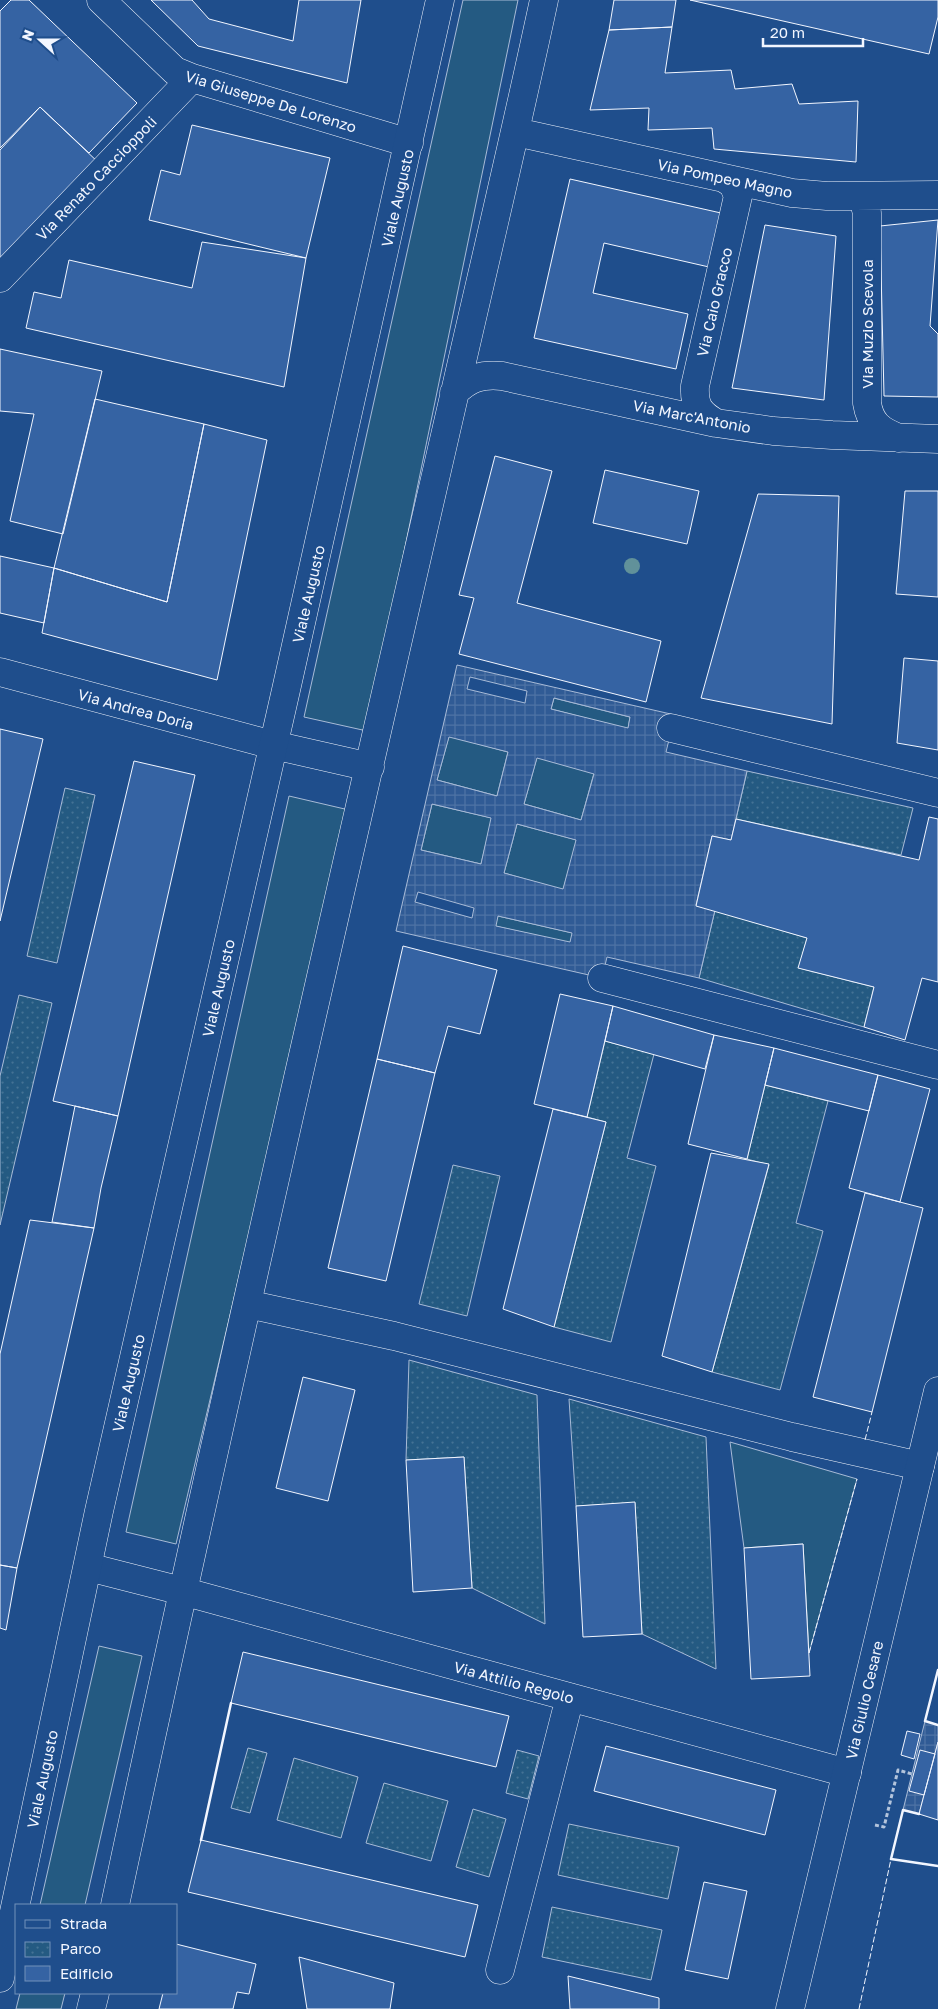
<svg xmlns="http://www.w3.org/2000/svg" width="938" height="2009" font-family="'Golos Text',sans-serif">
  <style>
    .green { fill: #245a82; stroke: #a8bbd7 }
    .park { fill: url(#park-dots); stroke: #a8bbd7 }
    .plaza { fill: url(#plaza-grid); stroke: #a8bbd7; fill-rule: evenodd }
    .building { fill: #3563a3; stroke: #f2f6ff }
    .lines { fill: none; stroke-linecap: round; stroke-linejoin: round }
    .minor-casing { stroke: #f2f6ff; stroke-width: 29 }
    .major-casing { stroke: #f2f6ff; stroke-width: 29 }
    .path { stroke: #b3c4dc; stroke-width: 3; stroke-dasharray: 4 2.5; stroke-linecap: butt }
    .minor { stroke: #1f4e8c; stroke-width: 28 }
    .major { stroke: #1f4e8c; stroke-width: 28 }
    .fence { stroke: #f2f6ff; stroke-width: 1; stroke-dasharray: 6 2.5; stroke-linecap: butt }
    .wall { stroke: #f2f6ff; stroke-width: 2.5 }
    .tree { fill: #61919a }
    .labels { text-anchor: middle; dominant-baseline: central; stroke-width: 4; stroke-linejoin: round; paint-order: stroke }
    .street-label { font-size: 15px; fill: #f2f6ff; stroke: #1f4e8c }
  </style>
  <defs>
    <pattern id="park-dots" width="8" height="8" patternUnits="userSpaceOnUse" patternTransform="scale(1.25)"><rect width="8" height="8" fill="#245a82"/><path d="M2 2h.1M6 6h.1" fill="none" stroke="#447295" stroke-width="1.8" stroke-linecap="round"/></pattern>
    <pattern id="plaza-grid" width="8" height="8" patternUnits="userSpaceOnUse" patternTransform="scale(1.25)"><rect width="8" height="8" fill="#305b95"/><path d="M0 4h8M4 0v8" fill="none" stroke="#4e73a5"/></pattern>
  </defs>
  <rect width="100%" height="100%" fill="#1f4e8c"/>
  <!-- green -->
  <path class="green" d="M463,0H518L367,731L304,717Z
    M554,698L630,717L628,729L551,709Z
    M449,736L508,752L497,796L437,780Z
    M537,757L594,773L581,820L524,804Z
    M289,796L349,810L176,1544L126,1532Z
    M432,804L492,818L481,864L421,850Z
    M517,824L577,840L563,890L504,873Z
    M498,916L573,933L570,943L495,926Z
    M730,1442L857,1479L809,1653L803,1544L744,1548Z
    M99,1646L142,1656L85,1905H40Z
    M20,1993H65L61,2009H16Z"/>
  <!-- park -->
  <path class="park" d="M747,771L913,808L901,855L736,819Z
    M65,788L95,795L57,963L27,956Z
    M715,910L807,938L799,968L874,987L864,1027L699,978Z
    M19,995L52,1003L0,1225V1076Z
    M605,1041L654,1054L627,1158L656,1166L611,1342L554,1327L606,1122L587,1117Z
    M765,1085L828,1101L796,1223L823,1231L780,1390L712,1372L769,1165L747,1159Z
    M453,1165L500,1176L467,1316L419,1304Z
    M409,1360L537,1395L545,1624L472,1588L464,1457L406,1460Z
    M569,1399L706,1437L716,1669L642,1634L635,1503L576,1506Z
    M248,1748L267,1753L250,1813L231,1808Z
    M517,1750L539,1756L528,1799L506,1793Z
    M294,1758L358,1777L341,1838L277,1820Z
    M384,1783L448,1801L431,1861L366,1843Z
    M473,1809L506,1819L489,1877L456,1867Z
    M569,1824L679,1847L668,1899L558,1875Z
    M552,1907L662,1930L651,1980L542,1957Z"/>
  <!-- plaza -->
  <path class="plaza" d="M457,665L675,715L666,752L747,771L731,840L712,836L696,905L715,910L699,978L607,957L602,978L396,931ZM470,677L527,691L525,703L467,689ZM554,698L630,717L628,728L551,709ZM449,737L508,752L497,796L437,780ZM537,758L594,774L581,820L524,804ZM432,804L491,818L481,864L421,850ZM517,824L576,840L563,889L504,873ZM418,892L474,908L472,918L415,902ZM498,916L572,933L570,942L496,926Z
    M925,1721L938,1725V1742L919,1814L903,1810Z"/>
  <!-- building -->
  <path class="building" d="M11,0H29L137,103L89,153L40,107L0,148V11Z
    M151,0H192L209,19L293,41L299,0H361L347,83L198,46Z
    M614,0H676L672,27L609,30Z
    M690,0H938V17L929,54Z
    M672,27L665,73L731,70L735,89L792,84L799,104L858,101L856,162L714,149L712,128L648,130L649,108L590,110L609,30Z
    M40,107L101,165L0,260V150Z
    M192,125L330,158L306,258L149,220L161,170L180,175Z
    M570,179L721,213L709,267L604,243L593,293L688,314L676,369L534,338Z
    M938,220L930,326L938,334V397L884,396L880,226Z
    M765,225L836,236L824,400L732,388Z
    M202,242L306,258L284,387L26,328L34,292L61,298L69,260L192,288Z
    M0,349L102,371L63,534L10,521L34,414L0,411Z
    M95,399L204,424L167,602L54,568Z
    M204,424L267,440L217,680L42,633L54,568L167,602Z
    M495,456L552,471L517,603L661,641L646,702L459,654L474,598L459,595Z
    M605,470L699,491L687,544L593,523Z
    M905,491H938V597L896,594Z
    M758,494L839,496L832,724L701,698Z
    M0,556L54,568L44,623L0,613Z
    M904,658L938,661V750L897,743Z
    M0,729L43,739L0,921Z
    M134,761L195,775L118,1116L53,1101Z
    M929,817L938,819V982L922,978L905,1040L864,1027L874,987L798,968L807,938L696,906L712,836L731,840L736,819L919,860Z
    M403,946L497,970L480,1034L448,1026L435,1073L377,1059Z
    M560,994L613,1006L587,1117L534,1104Z
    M613,1006L714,1035L705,1069L605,1041Z
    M714,1035L774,1048L747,1159L688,1144Z
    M774,1048L878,1075L869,1111L765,1085Z
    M377,1059L435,1073L386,1281L328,1268Z
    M878,1075L930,1089L900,1202L849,1188Z
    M75,1106L118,1116L101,1188L94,1228L52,1222Z
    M553,1109L606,1122L554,1327L503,1309Z
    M711,1153L769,1164L712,1372L662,1356Z
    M865,1193L923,1208L872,1412L813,1397Z
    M30,1220L94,1228L17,1568L0,1565V1354Z
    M303,1377L355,1390L328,1501L276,1488Z
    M464,1457L472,1588L413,1592L406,1460Z
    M635,1502L642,1634L583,1637L576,1506Z
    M803,1544L810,1676L751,1679L744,1548Z
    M0,1565L17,1568L6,1630L0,1628Z
    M243,1652L509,1716L496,1767L231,1703Z
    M907,1731L920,1734L914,1759L901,1755Z
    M938,1742V1820L919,1814Z
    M606,1746L776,1790L765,1835L594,1791Z
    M920,1750L935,1754L924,1795L909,1791Z
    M201,1840L478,1905L465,1957L188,1892Z
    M704,1882L747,1891L728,1979L685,1970Z
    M176,1944L256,1964L249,1994L237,1992L233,2009H159L163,1993H176Z
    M299,1957L394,1983L390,2009H307Z
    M568,1976L659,1998V2009H570Z"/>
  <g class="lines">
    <defs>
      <path id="minor" d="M101,0L175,71L192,78L409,143
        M516,132L792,193L827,196L938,195
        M857,196L864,202L867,213V403C870,423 880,431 899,438
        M0,278L192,78
        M454,393C469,378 481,374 502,376L716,423L773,431L832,435L938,439
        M716,423C699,413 694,406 695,386L738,196L733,184L725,179
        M0,672L273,745L370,767
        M671,728L938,793
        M602,978L938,1065
        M247,1304L394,1336L792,1437L920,1466
        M88,1567L182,1591L847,1773
        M115,1905C223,1400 339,896 455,392C485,261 516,131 544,0
        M500,1970L570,1697
        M91,2009L95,1993"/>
      <path id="major" d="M0,1978L99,1511L286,690L440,0
        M790,2009L938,1391"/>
    </defs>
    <!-- minor casing -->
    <use href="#minor" class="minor-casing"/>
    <!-- major casing -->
    <use href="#major" class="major-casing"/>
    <!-- path -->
    <path class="path" d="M875,1825L884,1827L898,1770L912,1774"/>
    <!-- minor -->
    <use href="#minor" class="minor"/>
    <!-- major -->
    <use href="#major" class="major"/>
    <!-- fence -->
    <path class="fence" d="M865,1440L872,1412
      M809,1653L857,1479
      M859,2009L891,1859"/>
    <!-- wall -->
    <path class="wall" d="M938,1670L925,1721L938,1725
      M919,1814L903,1810L891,1859L938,1866
      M201,1840L231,1703"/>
  </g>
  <!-- trees -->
  <circle class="tree" cx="632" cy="566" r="8"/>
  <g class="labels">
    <!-- street labels -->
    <g class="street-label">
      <text transform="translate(271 101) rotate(17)">Via Giuseppe De Lorenzo</text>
      <text transform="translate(96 178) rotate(-46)">Via Renato Caccioppoli</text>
      <text transform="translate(725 178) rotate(12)">Via Pompeo Magno</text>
      <text transform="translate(397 198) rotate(-77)">Viale Augusto</text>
      <text transform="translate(714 302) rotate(-77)">Via Caio Gracco</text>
      <text transform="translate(867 324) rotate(-90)">Via Muzio Scevola</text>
      <text transform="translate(692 416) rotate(11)">Via Marc'Antonio</text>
      <text transform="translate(308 594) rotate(-77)">Viale Augusto</text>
      <text transform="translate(136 709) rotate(15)">Via Andrea Doria</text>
      <text transform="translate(218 988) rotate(-77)">Viale Augusto</text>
      <text transform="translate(128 1383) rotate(-77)">Viale Augusto</text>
      <text transform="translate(514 1682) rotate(15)">Via Attilio Regolo</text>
      <text transform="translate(864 1700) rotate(-77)">Via Giulio Cesare</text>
      <text transform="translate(42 1779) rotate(-78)">Viale Augusto</text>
    </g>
  </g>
  <!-- legend -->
  <rect x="15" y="1904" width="162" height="90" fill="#1f4e8c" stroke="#7391ba"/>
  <rect x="25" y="1920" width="25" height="8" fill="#1f4e8c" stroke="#7391ba"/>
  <text x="60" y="1929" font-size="15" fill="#f2f6ff">Strada</text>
  <rect x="25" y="1942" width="25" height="15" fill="url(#park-dots)" stroke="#7391ba"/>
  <text x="60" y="1954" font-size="15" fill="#f2f6ff">Parco</text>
  <rect x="25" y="1966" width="25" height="15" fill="#3563a3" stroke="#7391ba"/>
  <text x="60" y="1979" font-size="15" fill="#f2f6ff">Edificio</text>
  <!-- north arrow -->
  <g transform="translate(40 40) rotate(291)" stroke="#1f4e8c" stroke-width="4" paint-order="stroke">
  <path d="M0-4L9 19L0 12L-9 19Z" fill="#f2f6ff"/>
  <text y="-8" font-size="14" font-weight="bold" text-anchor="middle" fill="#f2f6ff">N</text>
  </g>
  <!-- scale -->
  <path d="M763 38v8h100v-8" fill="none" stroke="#f2f6ff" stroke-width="2.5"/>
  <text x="770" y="38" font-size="15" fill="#f2f6ff" stroke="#1f4e8c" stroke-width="4" paint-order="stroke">20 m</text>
</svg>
